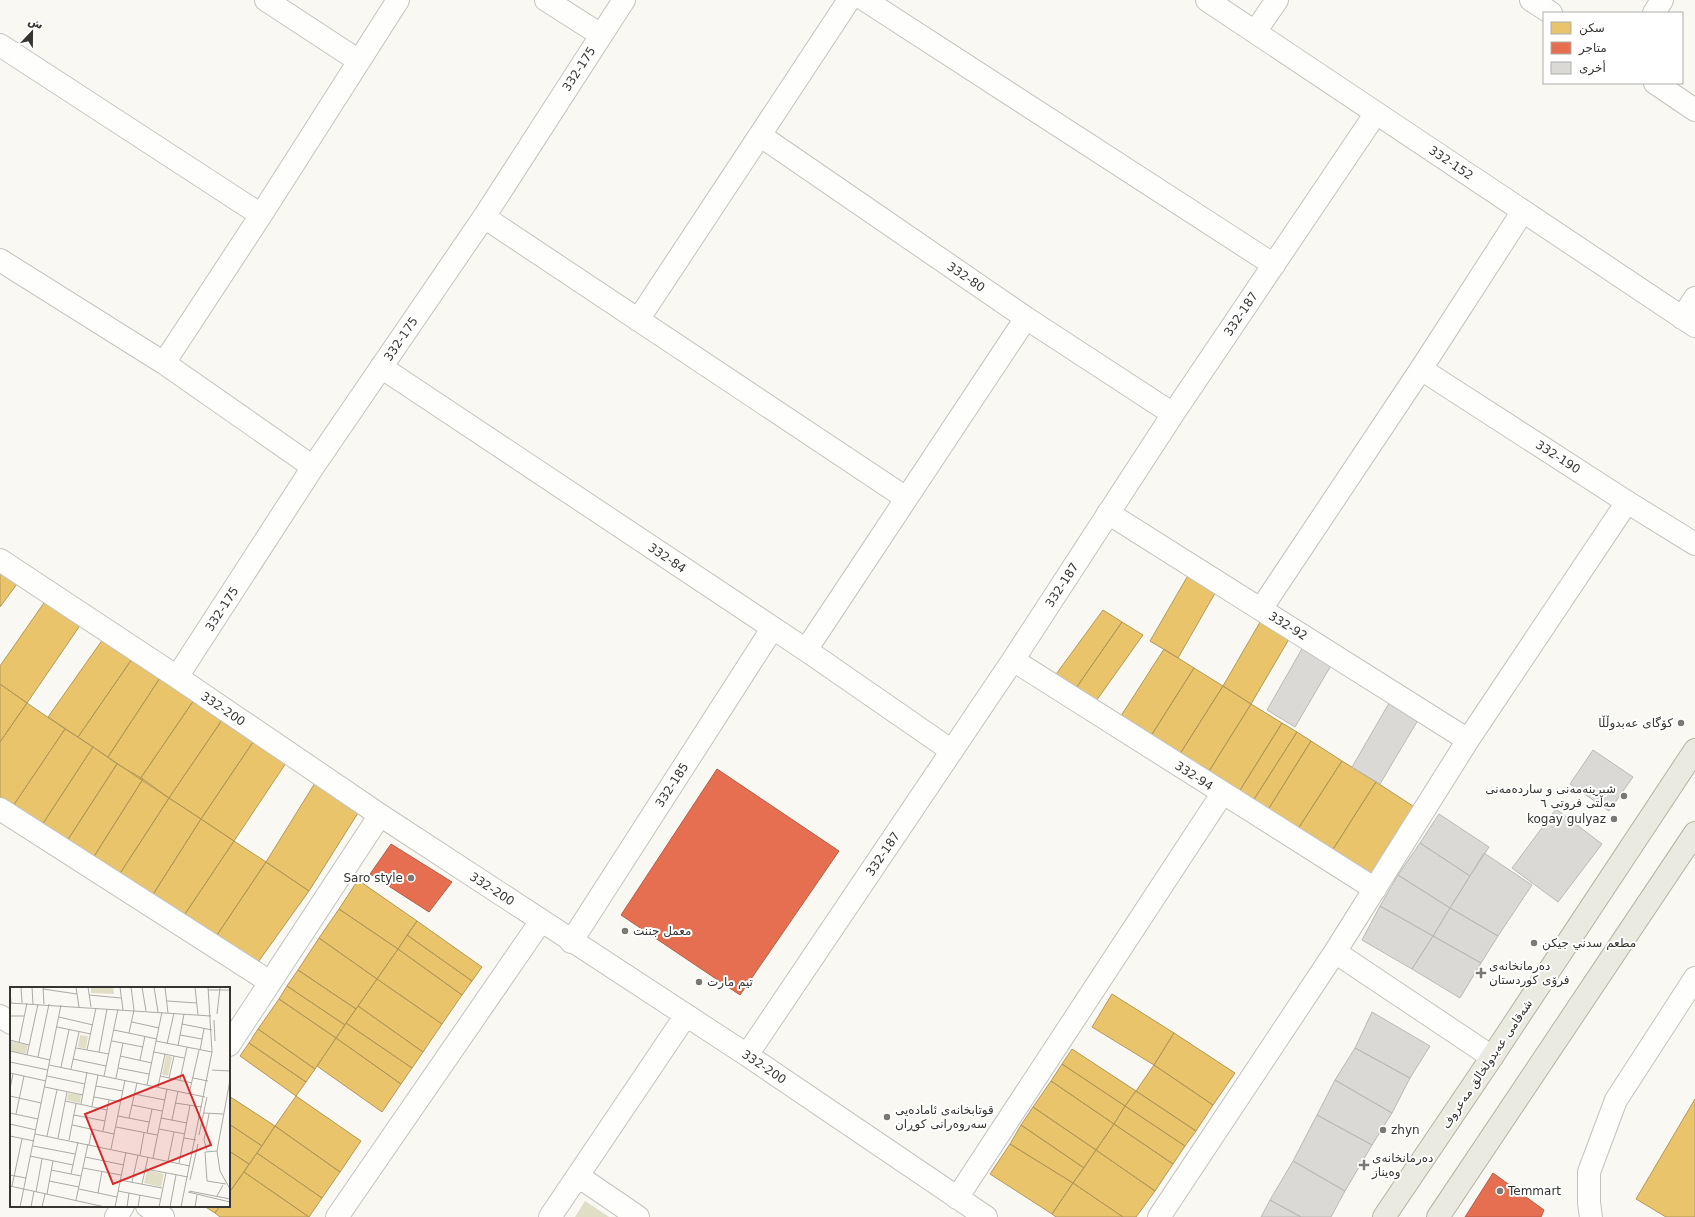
<svg xmlns="http://www.w3.org/2000/svg" width="1695" height="1217" font-family="'DejaVu Sans',Cairo,sans-serif">
  <style>
    .green { fill: #e1dec6 }
    .homes { fill: #e9c46a; stroke: #b39959 }
    .shops { fill: #e76f51; stroke: #b25e47 }
    .building { fill: #dad9d5; stroke: #bab9b6 }
    .lines { fill: none; stroke-linecap: round; stroke-linejoin: round }
    .minor-casing { stroke: #c3c3bf; stroke-width: 24 }
    .major-casing { stroke: #b4b2a0; stroke-width: 24 }
    .minor { stroke: #fefefd; stroke-width: 22 }
    .major { stroke: #ebeae0; stroke-width: 22 }
    .poi-dot { fill: #7a7975; stroke: #fff; stroke-width: 1.5 }
    .labels { text-anchor: middle; dominant-baseline: central; stroke-width: 4; stroke-linejoin: round; paint-order: stroke }
    .street-label { font-size: 12px; fill: #353531; stroke: #fff }
    .poi-label { font-size: 12px; fill: #353531; stroke: #fff; text-anchor: start }
    .inset-road { fill: none; stroke: #abaaa5; stroke-width: 1 }
    .view { fill: #d62828; fill-opacity: 0.15; stroke: #d62828; stroke-width: 2 }
    .inset-edge { fill: none; stroke: #353531; stroke-width: 2 }
  </style>
  <rect width="100%" height="100%" fill="#f9f8f3"/>
  <!-- green -->
  <path class="green" d="M585,1201L609,1217H575Z"/>
  <!-- homes -->
  <path class="homes" d="M0,572L17,584L0,607Z
    M1190,572L1218,588L1178,658L1150,641Z
    M46,600L81,624L27,703L0,684V666Z
    M1103,610L1122,622L1074,691L1054,677Z
    M1263,617L1292,634L1251,704L1223,686Z
    M1122,622L1143,635L1094,704L1074,691Z
    M103,639L132,659L78,737L48,717Z
    M1164,649L1194,668L1149,739L1119,719Z
    M132,659L160,678L108,757L78,737Z
    M1194,668L1223,686L1178,757L1149,739Z
    M160,678L194,700L140,779L108,757Z
    M0,684L27,703L0,742Z
    M1223,686L1251,704L1206,776L1178,757Z
    M194,700L222,720L169,798L140,779Z
    M27,703L65,729L13,806L0,797V742Z
    M1251,704L1282,723L1237,795L1206,776Z
    M222,720L253,742L201,819L169,798Z
    M1282,723L1297,732L1251,804L1237,795Z
    M65,729L93,747L42,825L13,806Z
    M1297,732L1311,741L1266,813L1251,804Z
    M1311,741L1342,761L1296,832L1266,813Z
    M253,742L286,763L234,841L201,819Z
    M93,747L117,764L67,841L42,825Z
    M1342,761L1376,782L1330,854L1296,832Z
    M117,764L143,779L93,858L67,841Z
    M143,779L169,798L119,875L93,858Z
    M1376,782L1416,808L1371,879L1330,854Z
    M315,783L358,813L309,891L266,862Z
    M169,798L201,819L152,896L119,875Z
    M201,819L234,841L183,917L152,896Z
    M234,841L266,862L215,938L183,917Z
    M266,862L309,891L256,965L215,938Z
    M358,880L417,921L398,949L339,909Z
    M339,909L398,949L377,979L319,938Z
    M417,921L482,967L472,981L407,935Z
    M407,935L472,981L462,995L398,949Z
    M319,938L377,979L356,1009L298,970Z
    M398,949L462,995L442,1024L377,979Z
    M298,970L356,1009L345,1025L287,986Z
    M377,979L442,1024L423,1052L358,1006Z
    M287,986L345,1025L336,1038L279,999Z
    M1112,994L1174,1033L1154,1065L1092,1027Z
    M279,999L336,1038L315,1069L258,1029Z
    M358,1006L423,1052L412,1068L346,1023Z
    M346,1023L412,1068L401,1084L336,1038Z
    M258,1029L315,1069L306,1082L249,1043Z
    M1174,1033L1235,1073L1213,1105L1154,1065Z
    M336,1038L401,1084L382,1112L317,1066Z
    M249,1043L306,1082L296,1096L240,1056Z
    M1072,1049L1136,1091L1125,1106L1062,1064Z
    M1062,1064L1125,1106L1114,1124L1051,1081Z
    M1154,1065L1213,1105L1196,1131L1136,1091Z
    M1051,1081L1114,1124L1096,1150L1033,1107Z
    M1136,1091L1196,1131L1185,1146L1125,1106Z
    M229,1096L275,1126L262,1146L229,1124Z
    M296,1096L361,1141L340,1172L275,1126Z
    M1695,1099V1217H1666L1636,1199Z
    M1125,1106L1185,1146L1173,1164L1114,1124Z
    M1033,1107L1096,1150L1084,1168L1021,1125Z
    M229,1124L262,1146L249,1164L229,1151Z
    M1114,1124L1173,1164L1155,1191L1096,1150Z
    M1021,1125L1084,1168L1073,1183L1010,1144Z
    M275,1126L340,1172L322,1198L257,1153Z
    M1010,1144L1073,1183L1052,1214L990,1174Z
    M1096,1150L1155,1191L1136,1217H1123L1073,1183Z
    M229,1151L249,1164L231,1190L229,1189Z
    M257,1153L322,1198L309,1217L244,1172Z
    M244,1172L309,1217H220L215,1213L220,1206H229V1193Z
    M1073,1183L1123,1217H1056L1052,1214Z
    M204,1206H220L215,1213Z"/>
  <!-- shops -->
  <path class="shops" d="M717,769L839,851L740,995L621,915Z
    M391,844L452,882L429,912L370,874Z
    M1493,1173L1544,1210L1541,1217H1465Z"/>
  <!-- building -->
  <path class="building" d="M1307,640L1336,657L1295,727L1267,710Z
    M1392,698L1421,715L1380,784L1352,767Z
    M1593,750L1633,777L1609,811L1570,784Z
    M1556,809L1602,844L1558,902L1512,868Z
    M1439,814L1489,847L1470,876L1420,843Z
    M1420,843L1470,876L1450,908L1398,875Z
    M1484,853L1532,885L1498,936L1450,908Z
    M1398,875L1450,908L1433,936L1380,906Z
    M1380,906L1433,936L1412,969L1362,940Z
    M1450,908L1498,936L1481,963L1433,936Z
    M1433,936L1481,963L1460,998L1412,969Z
    M1372,1012L1430,1046L1410,1078L1355,1048Z
    M1355,1048L1410,1078L1392,1113L1335,1080Z
    M1335,1080L1392,1113L1372,1145L1317,1115Z
    M1317,1115L1372,1145L1345,1191L1293,1161Z
    M1293,1161L1345,1191L1331,1217H1301L1270,1200Z
    M1270,1200L1301,1217H1261Z"/>
  <g class="lines">
    <defs>
      <path id="minor" d="M266,0L359,61
        M546,0L601,35
        M865,0L1274,265
        M1207,0L1695,326
        M1531,0L1551,13
        M1654,13L1662,0
        M1255,32L1277,0
        M0,45L261,215
        M1655,83L1695,110
        M761,136L1026,318L1173,414
        M484,217L906,498
        M0,260L164,363L313,467
        M1682,318L1695,298
        M638,320L849,0
        M164,363L261,215L398,0
        M381,367L806,650L952,751
        M1421,369L1627,502L1695,544
        M1108,513L1468,740
        M0,560L177,677L380,815L747,1055L986,1217
        M1261,609L1421,369L1523,211
        M806,650L1026,318
        M1013,660L1375,889
        M177,677L313,467L484,217L624,0
        M0,809L270,982
        M571,942L772,629
        M1335,952L1492,1057
        M0,1016L11,1023
        M229,1045L380,815
        M747,1055L1013,660L1173,414L1376,113
        M578,1176L638,1217
        M957,1198L1222,794
        M147,1206L163,1217
        M116,1217L123,1206
        M337,1217L541,921
        M550,1217L686,1015
        M1159,1217L1335,952L1468,740L1627,502
        M1591,1217L1589,1203V1172L1616,1100L1695,978"/>
      <path id="major" d="M1384,1217L1492,1057L1695,750
        M1438,1217L1695,833"/>
    </defs>
    <!-- minor casing -->
    <use href="#minor" class="minor-casing"/>
    <!-- major casing -->
    <use href="#major" class="major-casing"/>
    <!-- minor -->
    <use href="#minor" class="minor"/>
    <!-- major -->
    <use href="#major" class="major"/>
  </g>
  <!-- markers -->
  <g class="poi-dot">
    <circle cx="1681" cy="723" r="4"/>
    <circle cx="1624" cy="796" r="4"/>
    <circle cx="1614" cy="819" r="4"/>
    <circle cx="411" cy="878" r="4"/>
    <circle cx="625" cy="931" r="4"/>
    <circle cx="1534" cy="943" r="4"/>
    <path d="M1479 967h4v4h4v4h-4v4h-4v-4h-4v-4h4z"/>
    <circle cx="699" cy="982" r="4"/>
    <circle cx="887" cy="1117" r="4"/>
    <circle cx="1383" cy="1130" r="4"/>
    <path d="M1362 1159h4v4h4v4h-4v4h-4v-4h-4v-4h4z"/>
    <circle cx="1500" cy="1191" r="4"/>
  </g>
  <g class="labels">
    <!-- street labels -->
    <g class="street-label">
      <text transform="translate(579 69) rotate(-57)">332-175</text>
      <text transform="translate(1451 163) rotate(34)">332-152</text>
      <text transform="translate(966 277) rotate(34)">332-80</text>
      <text transform="translate(1241 314) rotate(-56)">332-187</text>
      <text transform="translate(401 339) rotate(-56)">332-175</text>
      <text transform="translate(1558 457) rotate(33)">332-190</text>
      <text transform="translate(667 558) rotate(34)">332-84</text>
      <text transform="translate(1062 585) rotate(-57)">332-187</text>
      <text transform="translate(222 609) rotate(-57)">332-175</text>
      <text transform="translate(1288 626) rotate(32)">332-92</text>
      <text transform="translate(223 709) rotate(34)">332-200</text>
      <text transform="translate(1194 776) rotate(33)">332-94</text>
      <text transform="translate(672 785) rotate(-57)">332-185</text>
      <text transform="translate(883 854) rotate(-56)">332-187</text>
      <text transform="translate(492 889) rotate(33)">332-200</text>
      <text transform="translate(1487 1064) rotate(-56)">شەقامی عەبدولخالق مەعروف</text>
      <text transform="translate(764 1067) rotate(34)">332-200</text>
    </g>
    <!-- poi labels -->
    <g class="poi-label">
      <text x="1673" y="723" text-anchor="end">کۆگای عەبدوڵڵا</text>
      <text x="1616" y="789" text-anchor="end">شیرینەمەنی و ساردەمەنی<tspan x="1616" dy="14">مەڵتی فروتی ٦</tspan></text>
      <text x="1606" y="819" text-anchor="end">kogay gulyaz</text>
      <text x="403" y="878" text-anchor="end">Saro style</text>
      <text x="633" y="931">معمل جننت</text>
      <text x="1542" y="943">مطعم سدني جيكن</text>
      <text x="1489" y="966">دەرمانخانەی<tspan x="1489" dy="14">فرۆی کوردستان</tspan></text>
      <text x="707" y="982">تيم مارت</text>
      <text x="895" y="1110">قوتابخانەی ئامادەیی<tspan x="895" dy="14">سەروەرانی کوڕان</tspan></text>
      <text x="1391" y="1130">zhyn</text>
      <text x="1372" y="1158">دەرمانخانەی<tspan x="1372" dy="14">وەیناز</tspan></text>
      <text x="1508" y="1191">Temmart</text>
    </g>
  </g>
  <!-- overview -->
  <g transform="translate(10 987)">
    <rect width="220" height="220" fill="#f9f8f3"/>
    <path d="M81,0H103L104,7L81,6ZM70,48L78,49L76,62L68,60ZM0,54L18,58L16,67L0,64ZM156,68L162,70L158,89L152,88ZM58,106L71,108L70,116L57,113ZM137,183L154,187L151,200L134,196Z" fill="#e1dec6"/>
    <path class="inset-road" d="M11,0L12,16M22,0L23,17M33,0L34,17M66,0L69,20M78,0L81,20M110,0L113,23M132,0L136,24M144,0L148,25M155,0L158,26M185,0L188,28M0,2L1,16M33,2L67,7M198,3H220M79,8L111,11M157,14L187,16M0,16L201,29M207,27L210,1M0,29H14M49,30L83,38M204,33L205,54M122,35L149,41M172,37L202,43M47,40L81,47M104,43L147,52M119,46L124,23L121,0M170,48L192,52M0,53L19,58M102,54L133,60M146,54L202,65M9,55L17,16M157,57L164,26M168,59L174,27M66,61L99,67M77,63L86,21M190,63L194,42M0,64L40,73M89,65L97,22M144,65L174,71M17,68L28,17M110,69L142,76M28,70L39,17M63,72L96,79M130,73L135,49M0,75L38,83M39,78L195,110M51,80L59,43M108,81L139,87M61,82L69,45M202,83L220,84M0,86L36,94M37,89L75,97M94,89L108,22M150,89L182,96M106,91L113,56M159,91L164,69M183,91L198,94M170,93L177,60M220,93L207,164L210,184L220,202M137,98L152,25M86,99L113,104M35,100L73,108M148,100L155,67M0,102L3,87M124,107L155,113M179,107L189,63M0,109L31,116M84,110L111,115M55,114L97,123M165,116L192,120M71,117L77,85M122,118L152,124M82,119L88,88M0,126L28,132M194,126L213,127M6,127L14,89M64,128L95,134M108,129L139,135M119,131L127,96M151,131L177,136M162,133L168,104M0,137L26,143M62,138L104,147M106,140L147,148M149,142L175,147M93,144L99,113M137,146L142,122M25,147L180,179M189,148L197,110M0,149L24,154M37,149L47,103M48,151L57,105M174,151L186,153M59,153L66,117M79,158L82,142M23,159L65,167M101,162L115,93M197,163L194,153L199,127M207,164L195,165L197,194L216,197M130,168L134,146M20,169L63,178M75,170L114,178M143,171L157,102M158,174L164,145M169,176L180,118M73,181L111,188M136,182L178,190M41,183L71,189M61,187L68,155M0,188L16,191M110,193L152,201M180,193L188,157M39,194L69,200M122,195L128,168M132,197L138,170M0,199L95,220M2,199L12,152M69,202L107,210M108,204L150,212M179,204L220,212M26,205L32,172M178,205L220,215M88,206L92,184M37,207L43,174M207,209L213,198M66,213L78,157M10,220L51,18M21,220L24,204M32,220L35,207M105,220L116,165M117,220L119,206M128,220L130,208M149,220L156,186M160,220L166,188M171,220L202,65L198,0M185,220L187,208"/>
    <path class="view" d="M173,88L201,158L103,197L75,127Z"/>
    <rect width="220" height="220" class="inset-edge"/>
  </g>
  <!-- legend -->
  <rect x="1543" y="12" width="140" height="72" fill="#ffffff" stroke="#aeaead"/>
  <rect x="1551" y="22" width="20" height="12" fill="#e9c46a" stroke="#aeaead"/>
  <text x="1579" y="32" font-size="12" fill="#353531">سكن</text>
  <rect x="1551" y="42" width="20" height="12" fill="#e76f51" stroke="#aeaead"/>
  <text x="1579" y="52" font-size="12" fill="#353531">متاجر</text>
  <rect x="1551" y="62" width="20" height="12" fill="#dad9d5" stroke="#aeaead"/>
  <text x="1579" y="72" font-size="12" fill="#353531">أخرى</text>
  <!-- north arrow -->
  <g transform="translate(32 32) rotate(22)" stroke="#ffffff" stroke-width="3" paint-order="stroke">
  <path d="M0-3L7 15L0 10L-7 15Z" fill="#353531"/>
  <text y="-6" font-size="11" font-weight="bold" text-anchor="middle" fill="#353531">ش</text>
  </g>
</svg>
